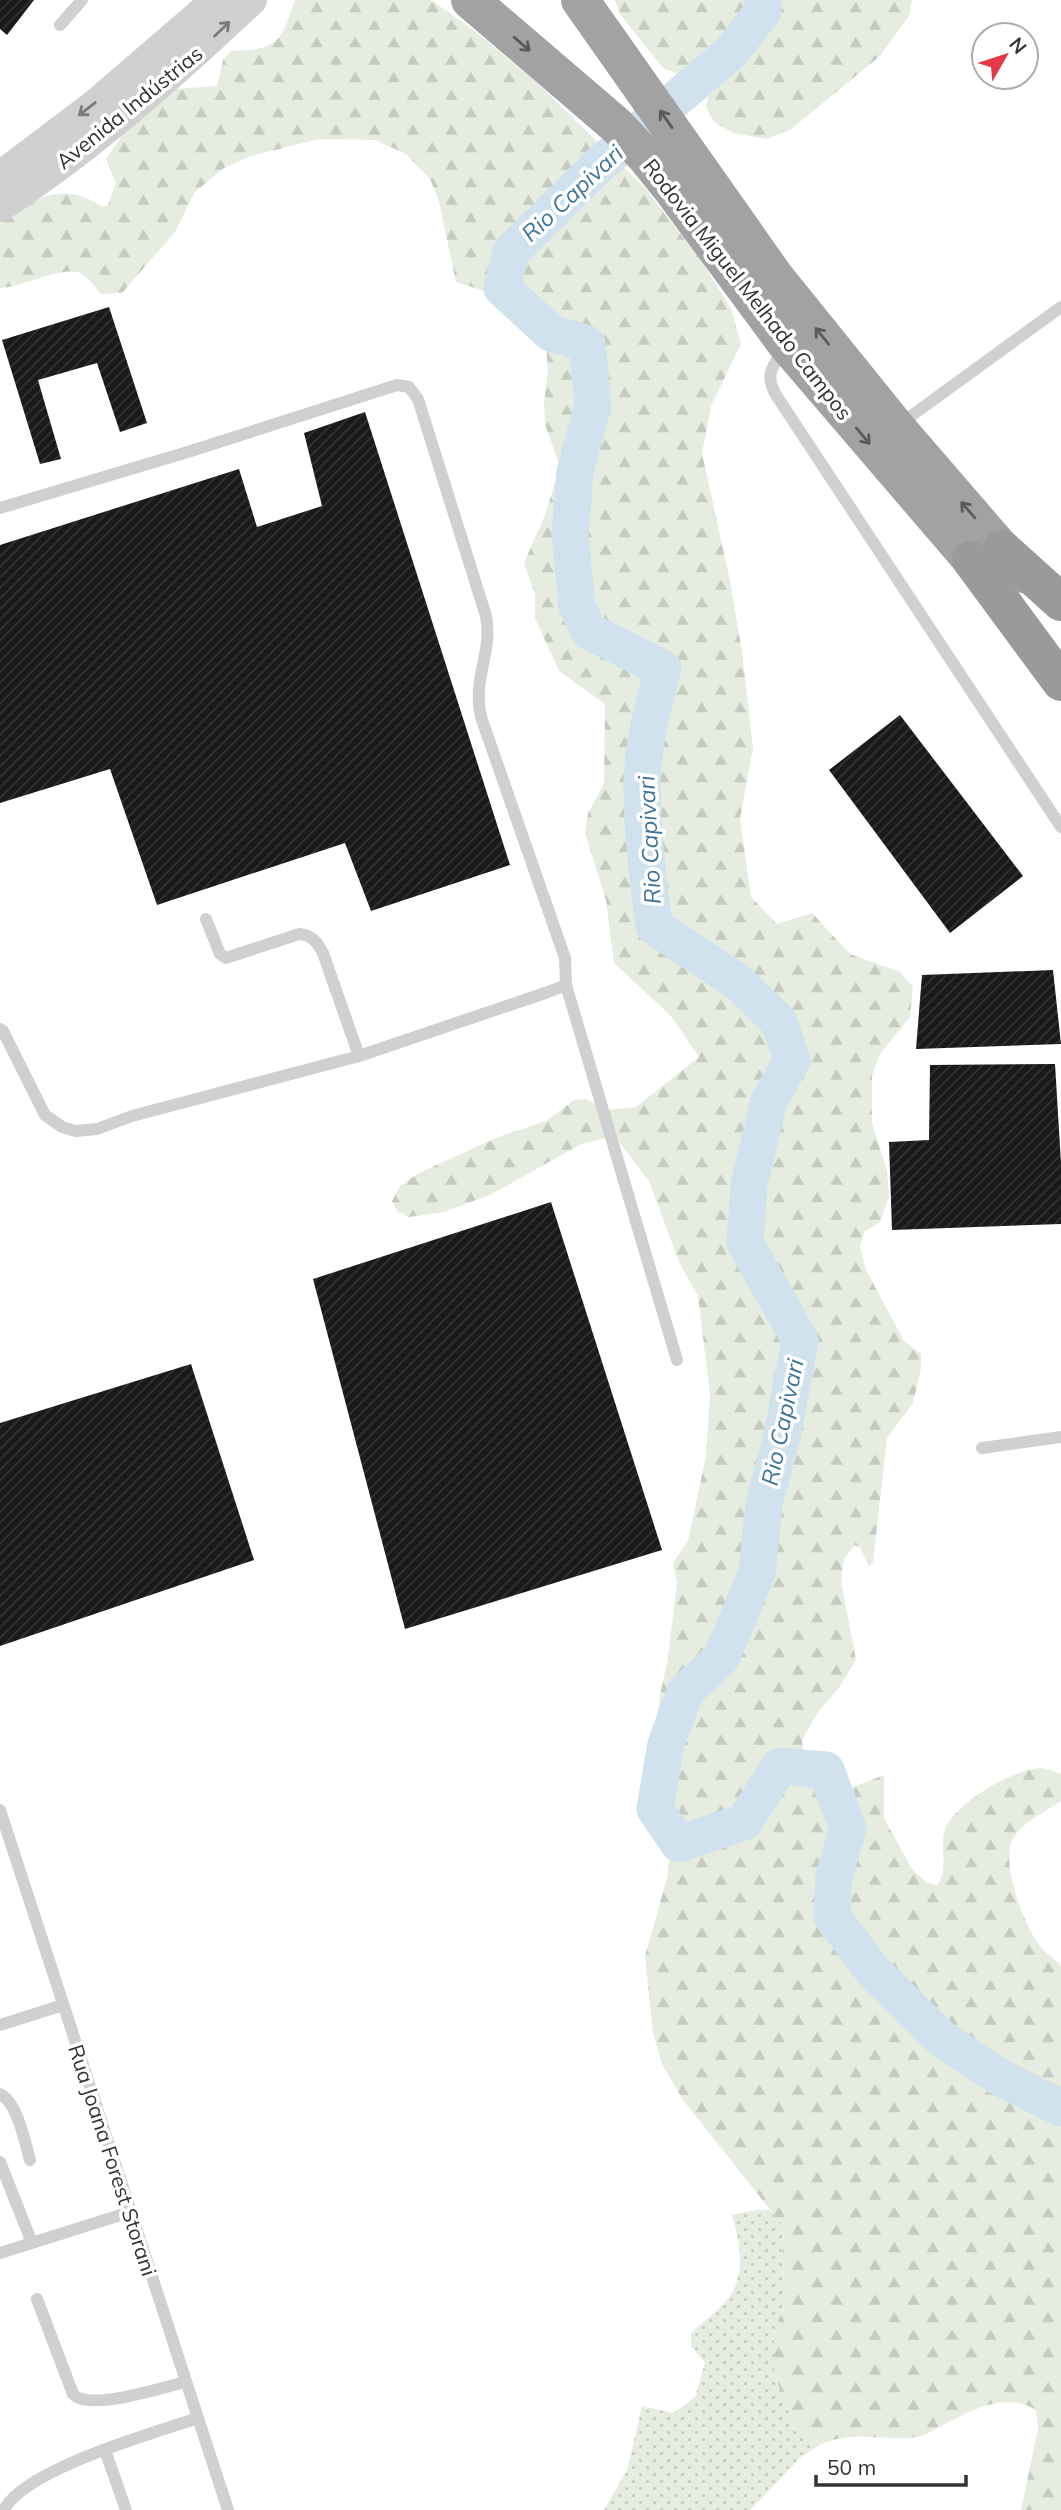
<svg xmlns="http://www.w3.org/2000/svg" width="1061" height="2510" font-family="Mulish,sans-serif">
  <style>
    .grass { fill: url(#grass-dots) }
    .forest { fill: url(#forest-firs) }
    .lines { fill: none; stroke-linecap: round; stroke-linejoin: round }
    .river { stroke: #cfe2ee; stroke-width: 37 }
    .building { fill: url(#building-hatch) }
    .service { stroke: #d0d0d0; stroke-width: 12 }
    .tertiary { stroke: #d0d0d0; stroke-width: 30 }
    .trunk { stroke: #a2a2a2; stroke-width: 38 }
    .motorway { stroke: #9a9a9a; stroke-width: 38 }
    .oneway { stroke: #7a7a7a }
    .oneway2 { stroke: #5a5a5a }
    .labels { text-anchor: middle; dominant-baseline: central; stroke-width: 7; stroke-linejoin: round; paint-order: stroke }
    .street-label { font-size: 21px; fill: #333; stroke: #fff }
    .water-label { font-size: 23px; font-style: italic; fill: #3f7597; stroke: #fff }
  </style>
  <defs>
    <pattern id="grass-dots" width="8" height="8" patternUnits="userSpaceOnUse" patternTransform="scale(1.75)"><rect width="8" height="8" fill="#e6ecdf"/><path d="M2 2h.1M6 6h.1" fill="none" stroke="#c6cbc0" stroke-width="1.8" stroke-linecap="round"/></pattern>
    <pattern id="forest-firs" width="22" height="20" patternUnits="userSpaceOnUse" patternTransform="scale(1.75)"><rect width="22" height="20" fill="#e6ecdf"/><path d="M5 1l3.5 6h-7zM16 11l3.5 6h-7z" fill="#c6cbc0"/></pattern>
    <pattern id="building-hatch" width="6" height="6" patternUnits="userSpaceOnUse" patternTransform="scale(1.75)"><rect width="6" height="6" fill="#1a1a1a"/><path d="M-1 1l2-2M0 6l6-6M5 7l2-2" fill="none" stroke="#333"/></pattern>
  </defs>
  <rect width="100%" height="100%" fill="#fff"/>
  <!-- grass -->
  <path class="grass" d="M755,2210H770L783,2226L782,2265L787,2299L774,2331L800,2432L821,2444L801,2457L750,2510H604L627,2470L642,2406L674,2413L695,2397L705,2363L691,2346V2333C702,2322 717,2312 727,2300C747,2276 740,2242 732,2215Z"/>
  <!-- forest -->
  <path class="forest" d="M295,0H431L475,31L535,81L646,189L701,260L731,309L741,344L711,406L702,453L730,581L742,652L753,748L740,819L751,897L777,924L812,913L850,954L900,972L913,987L910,1017L880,1054L872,1075V1123L887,1171L889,1196L880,1222L864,1232L860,1247L866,1270L904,1341L921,1354V1368L913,1403L887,1438L873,1562L869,1567L860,1547L854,1545L844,1560L841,1581L856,1660L838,1689L818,1712L802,1740L807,1774L843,1791L884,1775V1818L912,1869L927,1883L937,1885C950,1869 938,1845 946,1827C959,1801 1012,1770 1040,1768C1047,1768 1054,1772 1061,1774V1801C1045,1812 1018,1824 1011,1843C1003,1868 1023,1921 1037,1942C1043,1951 1053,1958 1061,1965V2510H1021L1038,2429L1036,2410C1005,2391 970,2411 941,2426C933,2430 925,2436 917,2437C885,2441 852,2430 821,2444L800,2432L783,2400L774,2369V2331L787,2299L782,2265L783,2226L683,2100L662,2064L653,2033L645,1956L667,1878L672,1837L654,1775L655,1737L660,1695L668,1658L677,1583L673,1563L688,1541L706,1456L710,1394L698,1296L679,1262L649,1181L617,1139L608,1138L581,1144L492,1194L444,1212L409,1217L397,1211L392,1201L400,1186L419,1173L498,1137L546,1121L574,1100L586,1099L606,1110L636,1107L699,1057L671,1016L614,963L606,900L585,833L588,813L604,784L605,704L559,671L535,618V594L524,563L545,515L560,467L545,424L544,403L548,371L546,344L533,322L507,298L456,282L439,201L430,179L406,154L375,140L319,139L251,156L224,168L195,192L175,232L122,293L101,294C96,288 89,278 82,274C64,264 22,288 0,288V220C36,198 63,180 103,207L108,205L116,183L106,159L130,124L175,89L217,86L223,60L231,51C279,49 280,44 295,0Z
    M615,0H912L909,16L880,56L790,130L767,139L733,133L714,122L706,107L708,97L731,57L701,73L678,74L663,68L620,14Z"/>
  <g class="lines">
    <!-- river -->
    <path class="river" d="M763,0V11L731,52L599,165L511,252L502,288L551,333L587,344L593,405L575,472L570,534L577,606L589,631L663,669C653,705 642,748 642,786C642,832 648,879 654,926L738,982L779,1022L792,1060L769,1101L749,1184L745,1243L800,1340L782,1437L764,1504L757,1573L721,1658L685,1692L666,1744L655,1809L679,1844L744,1822L780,1766L826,1770L848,1829L834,1876L832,1916L873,1971L942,2039L1001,2078L1061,2108"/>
  </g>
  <!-- building -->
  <path class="building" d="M0,0H34L7,35L0,29Z
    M109,307L147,423L120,432L97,363L38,380L61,459L40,464L2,340Z
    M365,412L510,865L371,911L345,843L157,905L110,769L0,803V545L239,469L257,527L322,506L304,433Z
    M900,715L1023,876L950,933L829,770Z
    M1053,970L1061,1044L916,1049L922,975Z
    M1055,1064L1061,1163V1224L892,1230L889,1142L929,1140L930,1065Z
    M551,1202L662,1550L405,1629L313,1279Z
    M191,1364L254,1560L0,1646V1423Z"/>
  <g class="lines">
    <!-- service -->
    <path class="service" d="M60,25L82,0
      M785,348C773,366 764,374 776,395L1061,827
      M900,424L1061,307
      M0,508L191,451L397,385L409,387L418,399L486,616C493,653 472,678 481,717L565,958L566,985L548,992L359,1056L132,1116L97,1129L76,1131L62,1127L45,1115L3,1031L0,1029
      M206,919L220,954L226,958L299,934C312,935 317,942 323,953L359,1056
      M566,985L677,1360
      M982,1448L1061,1437
      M0,1810L228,2510
      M0,2025L63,2005
      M0,2094C17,2102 25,2142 30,2160
      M0,2162L32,2243
      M0,2253L130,2212
      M37,2299L73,2394C89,2412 163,2387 186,2382
      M105,2450L126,2510
      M4,2510C24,2469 154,2433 198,2418"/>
    <!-- tertiary -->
    <path class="tertiary" d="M0,176L94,105L216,0
      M0,207C90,148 174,74 252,0"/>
    <!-- trunk -->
    <path class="trunk" d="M470,0L617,126L645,156L671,188L787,345L992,584
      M580,0L775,277L896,427L1023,574"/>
    <!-- motorway -->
    <path class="motorway" d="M1002,549L1061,602
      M971,560L1061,682"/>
  </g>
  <!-- one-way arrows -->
  <defs><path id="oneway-shaft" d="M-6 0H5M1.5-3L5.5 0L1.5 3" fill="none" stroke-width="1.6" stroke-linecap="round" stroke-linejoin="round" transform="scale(1.75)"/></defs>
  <g class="oneway">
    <use href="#oneway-shaft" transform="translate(222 29) rotate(-44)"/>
    <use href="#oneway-shaft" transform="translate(87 109) rotate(142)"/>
  </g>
  <g class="oneway2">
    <use href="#oneway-shaft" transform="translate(522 44) rotate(41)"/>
    <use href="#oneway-shaft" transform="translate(666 119) rotate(-125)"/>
    <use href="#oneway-shaft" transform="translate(822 336) rotate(-129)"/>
    <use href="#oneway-shaft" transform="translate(863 436) rotate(50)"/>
    <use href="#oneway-shaft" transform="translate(968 510) rotate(-131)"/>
  </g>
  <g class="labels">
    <!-- street labels -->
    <g class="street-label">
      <text transform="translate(129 107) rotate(-39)">Avenida Indústrias</text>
      <text transform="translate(748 289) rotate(52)">Rodovia Miguel Melhado Campos</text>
      <text transform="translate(113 2160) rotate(72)">Rua Joana Forest Storani</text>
    </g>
    <!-- water labels -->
    <g class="water-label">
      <text transform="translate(572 193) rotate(-43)">Rio Capivari</text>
      <text transform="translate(649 840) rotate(-93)">Rio Capivari</text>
      <text transform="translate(782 1422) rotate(-78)">Rio Capivari</text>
    </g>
  </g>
  <!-- north arrow -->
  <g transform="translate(1005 56) rotate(51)"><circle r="33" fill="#ffffff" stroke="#adadad" stroke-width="2"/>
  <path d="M0-5L12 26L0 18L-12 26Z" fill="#e63946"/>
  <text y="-10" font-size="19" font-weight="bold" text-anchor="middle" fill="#333333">N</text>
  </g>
  <!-- scale -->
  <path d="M816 2475v10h150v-10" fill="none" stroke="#333333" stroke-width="3.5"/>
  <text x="827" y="2475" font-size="21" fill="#333333" stroke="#ffffff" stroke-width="5" paint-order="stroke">50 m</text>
</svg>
